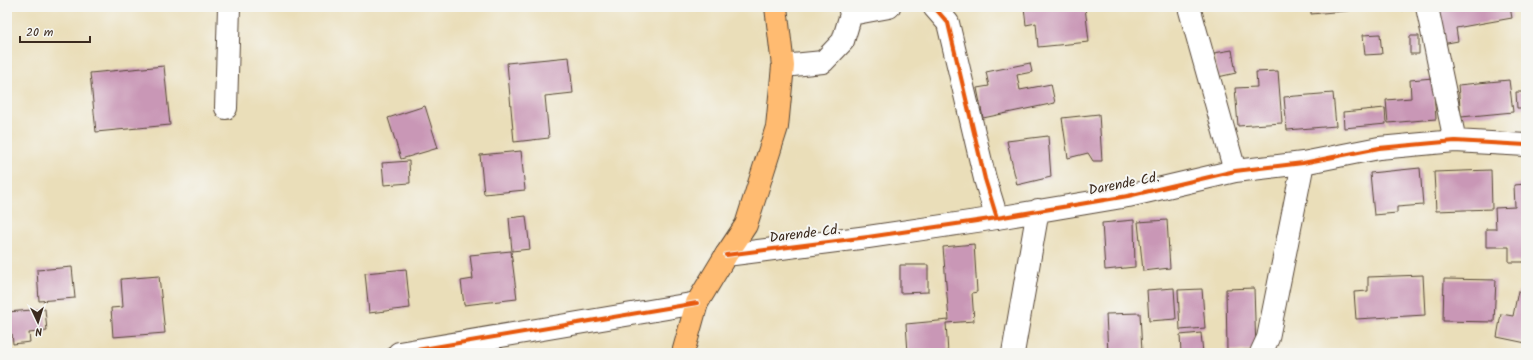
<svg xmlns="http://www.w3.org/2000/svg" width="1533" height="360" font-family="Kalam,sans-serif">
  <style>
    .building { fill: #c997b6 }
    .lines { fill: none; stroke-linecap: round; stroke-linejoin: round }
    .minor-casing { stroke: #554535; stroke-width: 24 }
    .major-casing { stroke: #554535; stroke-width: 24 }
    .minor { stroke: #fff; stroke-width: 22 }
    .major { stroke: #ffbb71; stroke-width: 22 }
    .cycleway-casing { stroke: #f6f6f2; stroke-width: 6 }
    .cycleway { stroke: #e8590c; stroke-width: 4 }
    .labels { text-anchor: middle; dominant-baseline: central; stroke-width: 4; stroke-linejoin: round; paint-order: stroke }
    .street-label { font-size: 14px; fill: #3b2a1e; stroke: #f6f6f2 }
  </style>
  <rect width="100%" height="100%" fill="#f6f6f2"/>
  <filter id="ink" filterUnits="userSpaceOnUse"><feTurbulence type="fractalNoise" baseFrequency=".025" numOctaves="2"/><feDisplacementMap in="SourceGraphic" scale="8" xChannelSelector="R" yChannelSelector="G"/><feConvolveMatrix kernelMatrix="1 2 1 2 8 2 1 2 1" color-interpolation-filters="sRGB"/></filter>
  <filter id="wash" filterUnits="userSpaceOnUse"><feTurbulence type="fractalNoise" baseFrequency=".012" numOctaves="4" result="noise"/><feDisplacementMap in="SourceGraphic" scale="16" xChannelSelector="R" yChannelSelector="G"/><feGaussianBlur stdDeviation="0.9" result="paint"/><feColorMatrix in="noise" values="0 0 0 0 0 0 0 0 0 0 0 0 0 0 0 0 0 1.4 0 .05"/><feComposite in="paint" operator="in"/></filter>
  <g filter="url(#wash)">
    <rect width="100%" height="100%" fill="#eadeb9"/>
    <g id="blocks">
      <!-- building -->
      <path class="building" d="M1024,7H1085L1089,42L1038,47L1036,23L1026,25Z
        M1311,7H1368V9L1311,14Z
        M1399,7H1416V9L1400,11Z
        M1435,7H1510L1512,18L1456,28L1458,41L1442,44Z
        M1380,34L1382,54L1365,55L1363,35Z
        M1410,36H1419V54H1410Z
        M1232,50L1236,73L1218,77L1214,53Z
        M569,57L573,93L545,96L549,138L514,142L507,63Z
        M1030,63L1032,72L1017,75L1020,90L1051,84L1055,103L983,118L977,88L989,86L986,72Z
        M164,66L170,125L96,132L90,73Z
        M1278,71L1282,123L1238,126L1235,88L1257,87L1256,72Z
        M1433,78L1436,119L1388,123L1386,100L1411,98L1410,80Z
        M1509,80L1513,112L1461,117L1458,85Z
        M1516,92H1526V108H1517Z
        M1333,93L1336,126L1287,130L1284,97Z
        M425,106L438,148L401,159L388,118Z
        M1385,108L1386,124L1344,128L1343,112Z
        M1099,114L1102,161H1093L1088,153L1068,158L1062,118Z
        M1048,136L1051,177L1017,185L1007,141Z
        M521,151L525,190L484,194L480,155Z
        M409,161L410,183L384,185L382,163Z
        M1420,168L1423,205L1397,207V213L1374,215L1370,173Z
        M1491,170L1492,209L1436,211L1434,172Z
        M1526,184V262H1509V247H1486V229H1496L1495,208L1515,207L1514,185Z
        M526,216L530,249L512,251L509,218Z
        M1134,220L1135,267L1105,270L1102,223Z
        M1167,220L1170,268L1143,271L1138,222Z
        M974,244L977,292L972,293L974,321L946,323L948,353H908L906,324L949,320L943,247Z
        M511,251L517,299L464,305L461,281L473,279L470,255Z
        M900,265H928V292L900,293Z
        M72,267L75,298L39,301L37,270Z
        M406,269L410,308L369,313L365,273Z
        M1423,275L1425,315L1356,319L1354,292L1368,291V277Z
        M159,276L165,333L113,337L111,308L123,307L121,279Z
        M1444,279L1496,280L1494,322L1443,321Z
        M1174,288L1176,319L1149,321L1147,290Z
        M1254,288L1256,350L1227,351L1226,289Z
        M1202,289L1205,328L1180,330L1178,290Z
        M1518,291L1526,292V343L1497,337L1501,314L1513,316Z
        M45,309L47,331L29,333L30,342L13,344L12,334L7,335V312Z
        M1140,313L1142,353H1108L1106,314Z
        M1201,333L1203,353H1181L1180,335Z"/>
    </g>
  </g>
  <g filter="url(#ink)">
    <use href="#blocks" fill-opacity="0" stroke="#554535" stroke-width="1"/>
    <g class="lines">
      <defs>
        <path id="minor" d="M934,7L948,23L985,179L997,218
          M1189,7L1235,171
          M1427,7L1455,141
          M851,14L889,7
          M783,66L823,62L843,41L851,14L849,7
          M226,108L229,7
          M726,255L868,237L997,218L1128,196L1235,171L1303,163L1379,148L1455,141L1526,145
          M399,353L697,303
          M1013,353L1038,210
          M1261,353L1268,338L1303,163"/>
        <path id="major" d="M683,353L697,303L726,255L746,225L777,127L783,66L776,7"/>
      </defs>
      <!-- minor casing -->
      <use href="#minor" class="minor-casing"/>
      <!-- major casing -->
      <use href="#major" class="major-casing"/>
      <!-- minor -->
      <use href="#minor" class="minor"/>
      <!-- major -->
      <use href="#major" class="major"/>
      <defs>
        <path id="cycleway" d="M934,7L948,23L985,179L997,218
          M726,255L868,237L997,218L1128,196L1235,171L1303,163L1379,148L1455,141L1526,145
          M399,353L697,303"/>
      </defs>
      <!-- cycleway casing -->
      <use href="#cycleway" class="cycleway-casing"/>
      <!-- cycleway -->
      <use href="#cycleway" class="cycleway"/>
    </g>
  </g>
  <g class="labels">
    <!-- street labels -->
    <g class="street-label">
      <text transform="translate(1124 184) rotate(-11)">Darende Cd.</text>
      <text transform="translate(805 234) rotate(-7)">Darende Cd.</text>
    </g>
  </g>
  <!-- margin -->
  <rect width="1533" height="360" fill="none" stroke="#f6f6f2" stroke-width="24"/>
  <!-- north arrow -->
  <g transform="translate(38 322) rotate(176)" stroke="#f6f6f2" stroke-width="3" paint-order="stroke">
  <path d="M0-3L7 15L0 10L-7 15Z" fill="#3b2a1e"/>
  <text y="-6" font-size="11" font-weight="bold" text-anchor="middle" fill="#3b2a1e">N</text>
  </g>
  <!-- scale -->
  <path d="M20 36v6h70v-6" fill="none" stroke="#3b2a1e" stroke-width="2"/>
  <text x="26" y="36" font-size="12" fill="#3b2a1e" stroke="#f6f6f2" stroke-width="3" paint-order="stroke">20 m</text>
</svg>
